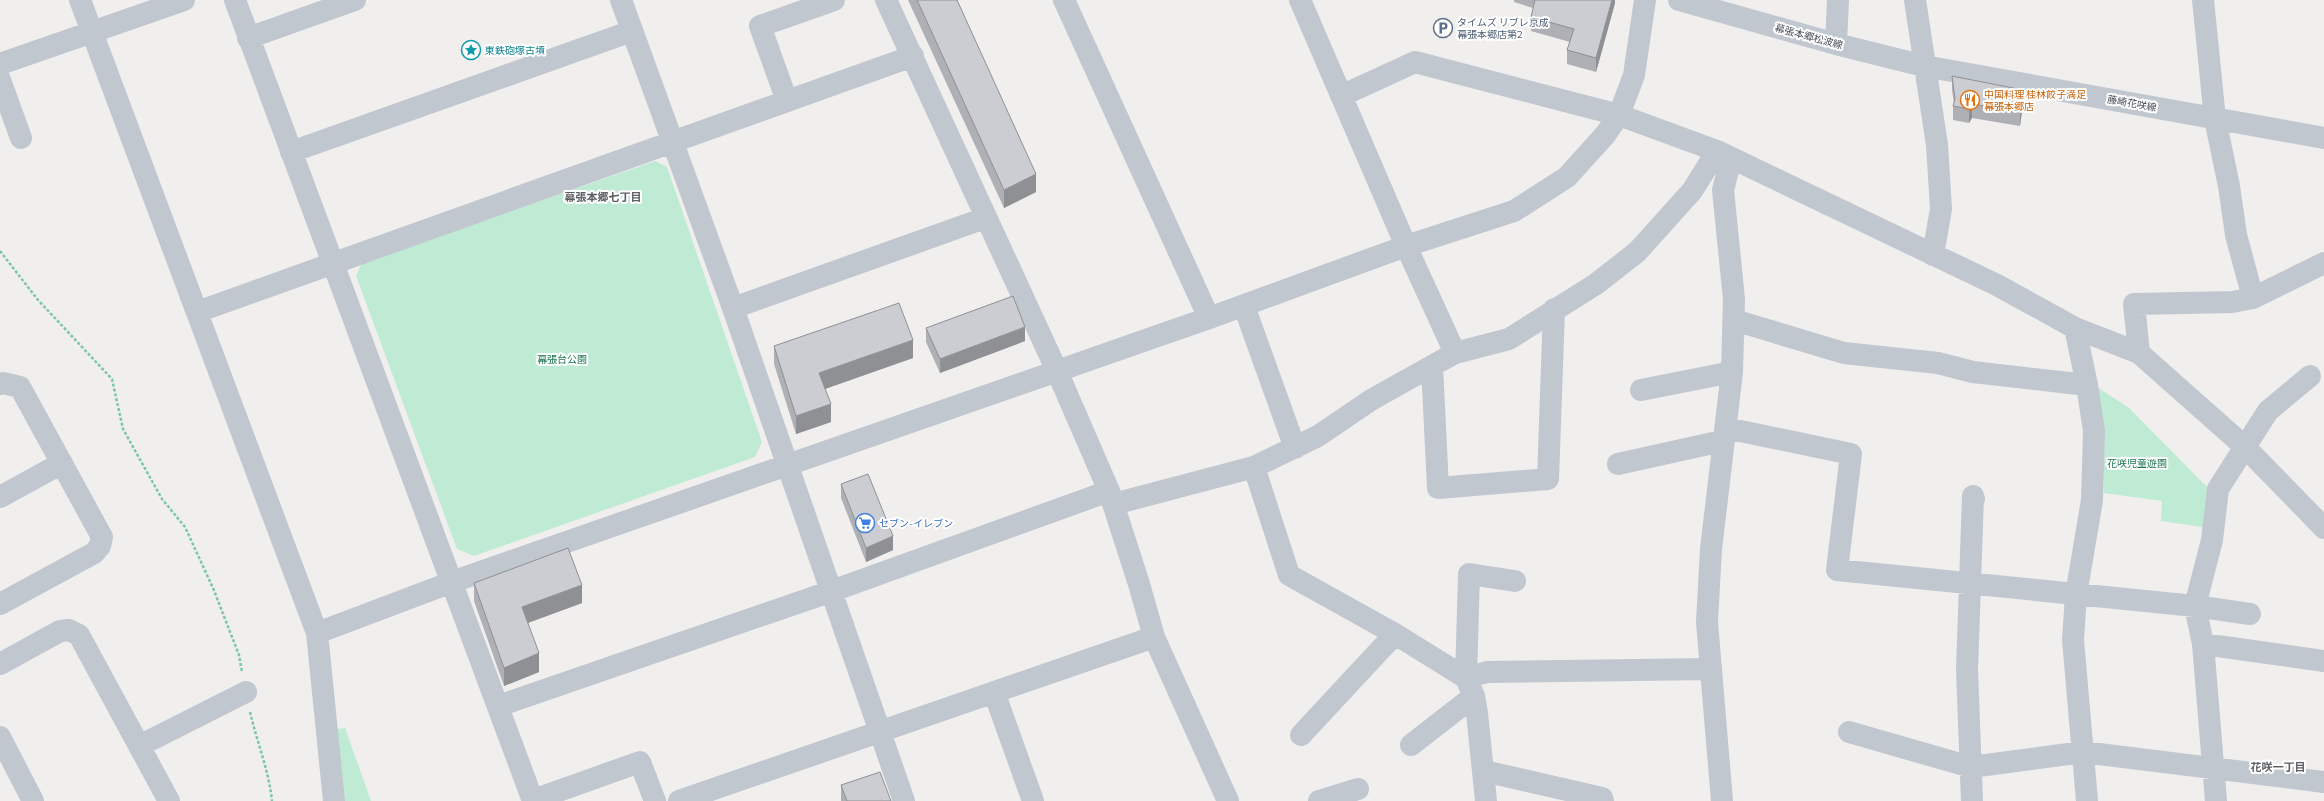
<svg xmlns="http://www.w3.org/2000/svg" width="2324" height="801" font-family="Commissioner,'Noto Sans JP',sans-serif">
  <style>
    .green { fill: #bfebd5 }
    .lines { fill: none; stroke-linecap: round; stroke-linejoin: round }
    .path { stroke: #7ac7a8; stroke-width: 2.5; stroke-dasharray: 3 2; stroke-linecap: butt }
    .minor { stroke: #c0c7cf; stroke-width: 22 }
    .wall { fill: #afb0b5 }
    .shaded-wall { fill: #8f9093 }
    .building { fill: #cccdd2; stroke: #8f9093 }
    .labels { text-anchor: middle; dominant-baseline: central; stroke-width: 4; stroke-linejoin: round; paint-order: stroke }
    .service-label { font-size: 10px; fill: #4e5e75; stroke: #fff; text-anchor: start }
    .street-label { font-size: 10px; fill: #484f5a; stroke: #fff }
    .culture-label { font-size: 10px; fill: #0d838f; stroke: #fff; text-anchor: start }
    .food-label { font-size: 10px; fill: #c56008; stroke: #fff; text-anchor: start }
    .park-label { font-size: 10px; fill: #1d7652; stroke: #fff }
    .shop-label { font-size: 10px; fill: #366cbe; stroke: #fff; text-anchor: start }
    .neighbourhood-label { font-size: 11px; font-weight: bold; fill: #5b5e62; stroke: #fff }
  </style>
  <rect width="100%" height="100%" fill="#f1eeee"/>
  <!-- green -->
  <path class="green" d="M655,161L667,167L762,442L755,457L474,556L457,549L356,276L362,263Z
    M2097,387L2129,408L2212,492L2209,528L2161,521L2162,501L2104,493L2102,429Z
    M345,728L371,801H345L337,729Z"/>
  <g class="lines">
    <!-- path -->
    <path class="path" d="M0,251L38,300L112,379L123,429L162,499L185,527L213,588L239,655L242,672
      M250,712C257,742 269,771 272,801"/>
    <!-- minor -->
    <path class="minor" d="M80,0L317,633L334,801
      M235,0L533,801
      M621,0L733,308L904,801
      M886,0L1057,371L1109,491L1139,584L1154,637L1228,801
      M1064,0L1209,318
      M1300,0L1406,246L1455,353
      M1679,0L1836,44L1924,66L2324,138
      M1915,0L1937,145L1941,209L1933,255
      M2203,0L2215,119L2229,186L2236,235L2253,298
      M248,38L355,0
      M1836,44L1838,0
      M0,64L184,0
      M0,80L21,138
      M1341,96L1415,62L1619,115L1717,151L1997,285L2075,328L2139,353L2244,446L2324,528
      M787,101L760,26L834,0
      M291,152L632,31
      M1244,306L1295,448
      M733,308L985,218
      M197,312L913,56
      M1734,320L1844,353L1938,363L1973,372L2087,385
      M2075,328L2087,385L2094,431L2092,500L2076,595L2073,640L2087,801
      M2139,353L2134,304L2232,302L2253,298L2324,263
      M1432,366L1438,488L1548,479L1554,309
      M0,384L3,383L20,387L102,537L100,546L94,553L0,604
      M1641,390L1732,372
      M1726,428L1851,454L1837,570L2195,606L2250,614
      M1618,464L1722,441
      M1254,467L1289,575L1395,634L1466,678L1474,696L1477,713L1486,801
      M0,497L62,463
      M1114,504L1254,467L1318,436L1371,400L1455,353L1509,339L1596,284L1637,252L1692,191L1717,151
      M1515,581L1469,574L1466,678L1487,672L1711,669
      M317,633L452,582L1209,318L1406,246L1514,211L1567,177L1605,135L1619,115L1634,75L1645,0
      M2203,644L2324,661
      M0,664L60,631L69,630L79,635L169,801
      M994,692L1033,801
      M498,706L832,591L1109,491
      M1849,732L1971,767L2083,752L2324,782
      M1301,735L1395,634
      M0,737L33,801
      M1411,745L1474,696
      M139,746L246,692
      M1484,771L1602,798L1603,801
      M533,800L640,762L655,801
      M679,801L1154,637
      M1319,801L1358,789
      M1722,801L1707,622L1711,549L1732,372L1734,299L1723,190L1731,159
      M1972,801L1967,670L1973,496L1974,499
      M2216,801L2203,644L2195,606L2212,540L2218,489L2268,411L2310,376"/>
  </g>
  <!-- wall -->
  <path class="wall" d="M908,0H957L1036,192L1004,208Z
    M1514,0H1615V3L1596,72L1567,64V50L1570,42L1531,31V17L1533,8L1514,2Z
    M1952,76L2023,104L2020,126L1972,118L1969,123L1953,120V106L1954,103L1952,90Z
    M926,328L1025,341L940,373L926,342Z
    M774,346L913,358L825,389L831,422L796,434L774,364Z
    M841,484L893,550L866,562L841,498Z
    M474,583L582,603L528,623L539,672L504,686L474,601Z
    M841,785L891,801H841Z"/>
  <!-- shaded-wall -->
  <path class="shaded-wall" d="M1612,0H1615V3L1596,72V58Z
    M2023,90V104L2020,126V112Z
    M1972,104V118L1969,123V109Z
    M1036,174V192L1004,208V190Z
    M1025,327V341L940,373V359Z
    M913,340V358L819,391V373Z
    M831,404V422L796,434V416Z
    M893,536V550L866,562V548Z
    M582,585V603L522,625V607Z
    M539,653V672L504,686V668Z"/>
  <!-- building -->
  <path class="building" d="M917,0H957L1036,174L1004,190Z
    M1535,0H1612L1596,58L1567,50L1574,29L1531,17Z
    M1952,76L2023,90L2020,112L1972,104L1969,109L1953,106L1955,99Z
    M1013,296L1025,327L940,359L926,328Z
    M899,303L913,340L819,373L831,404L796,416L774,346Z
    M868,474L893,536L866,548L841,484Z
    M568,548L582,585L522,607L539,653L504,668L474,583Z
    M880,772L891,801H847L841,785Z"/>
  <!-- icons -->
  <defs>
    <symbol id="parking-ring" viewBox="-11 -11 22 22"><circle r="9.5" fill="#fff" stroke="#5c6f8a" stroke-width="1.5"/><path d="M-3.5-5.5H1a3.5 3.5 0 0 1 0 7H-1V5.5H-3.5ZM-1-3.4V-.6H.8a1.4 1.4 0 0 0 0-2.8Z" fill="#5c6f8a"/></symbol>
    <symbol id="sight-ring" viewBox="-11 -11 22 22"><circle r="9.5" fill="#fff" stroke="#0f9aa8" stroke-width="1.5"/><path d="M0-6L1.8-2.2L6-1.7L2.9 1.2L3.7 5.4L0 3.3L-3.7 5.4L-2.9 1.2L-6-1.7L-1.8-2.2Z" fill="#0f9aa8"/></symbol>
    <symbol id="restaurant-ring" viewBox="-11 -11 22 22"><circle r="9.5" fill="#fff" stroke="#e8710a" stroke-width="1.5"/><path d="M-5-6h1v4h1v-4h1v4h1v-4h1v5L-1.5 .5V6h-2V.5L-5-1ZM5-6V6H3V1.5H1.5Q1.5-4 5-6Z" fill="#e8710a"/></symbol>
    <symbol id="supermarket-ring" viewBox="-11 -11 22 22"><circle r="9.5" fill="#fff" stroke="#3f7fe0" stroke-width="1.5"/><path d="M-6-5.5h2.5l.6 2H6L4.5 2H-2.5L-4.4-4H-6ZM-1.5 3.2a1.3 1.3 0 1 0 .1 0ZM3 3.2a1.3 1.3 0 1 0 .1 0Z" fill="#3f7fe0"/></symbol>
  </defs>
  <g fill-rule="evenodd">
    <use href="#parking-ring" x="1432" y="17" width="22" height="22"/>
    <use href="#sight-ring" x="460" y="39" width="22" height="22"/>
    <use href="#restaurant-ring" x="1959" y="89" width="22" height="22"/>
    <use href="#supermarket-ring" x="854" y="512" width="22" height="22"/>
  </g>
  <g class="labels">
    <!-- service labels -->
    <g class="service-label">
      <text x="1457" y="22">タイムズ リブレ京成<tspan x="1457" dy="12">幕張本郷店第2</tspan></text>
    </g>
    <!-- street labels -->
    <g class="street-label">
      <text transform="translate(1809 36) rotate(15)">幕張本郷松波線</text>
      <text transform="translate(2132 103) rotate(10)">藤崎花咲線</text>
    </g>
    <!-- culture labels -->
    <g class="culture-label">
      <text x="485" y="50">東鉄砲塚古墳</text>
    </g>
    <!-- food labels -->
    <g class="food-label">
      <text x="1984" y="94">中国料理 桂林餃子満足<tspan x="1984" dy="12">幕張本郷店</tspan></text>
    </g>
    <!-- park labels -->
    <g class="park-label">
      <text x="562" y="359">幕張台公園</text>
      <text x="2137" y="463">花咲児童遊園</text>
    </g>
    <!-- shop labels -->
    <g class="shop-label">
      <text x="879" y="523">セブン-イレブン</text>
    </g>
    <!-- neighbourhood labels -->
    <g class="neighbourhood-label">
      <text x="603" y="196">幕張本郷七丁目</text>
      <text x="2278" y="766">花咲一丁目</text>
    </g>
  </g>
</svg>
